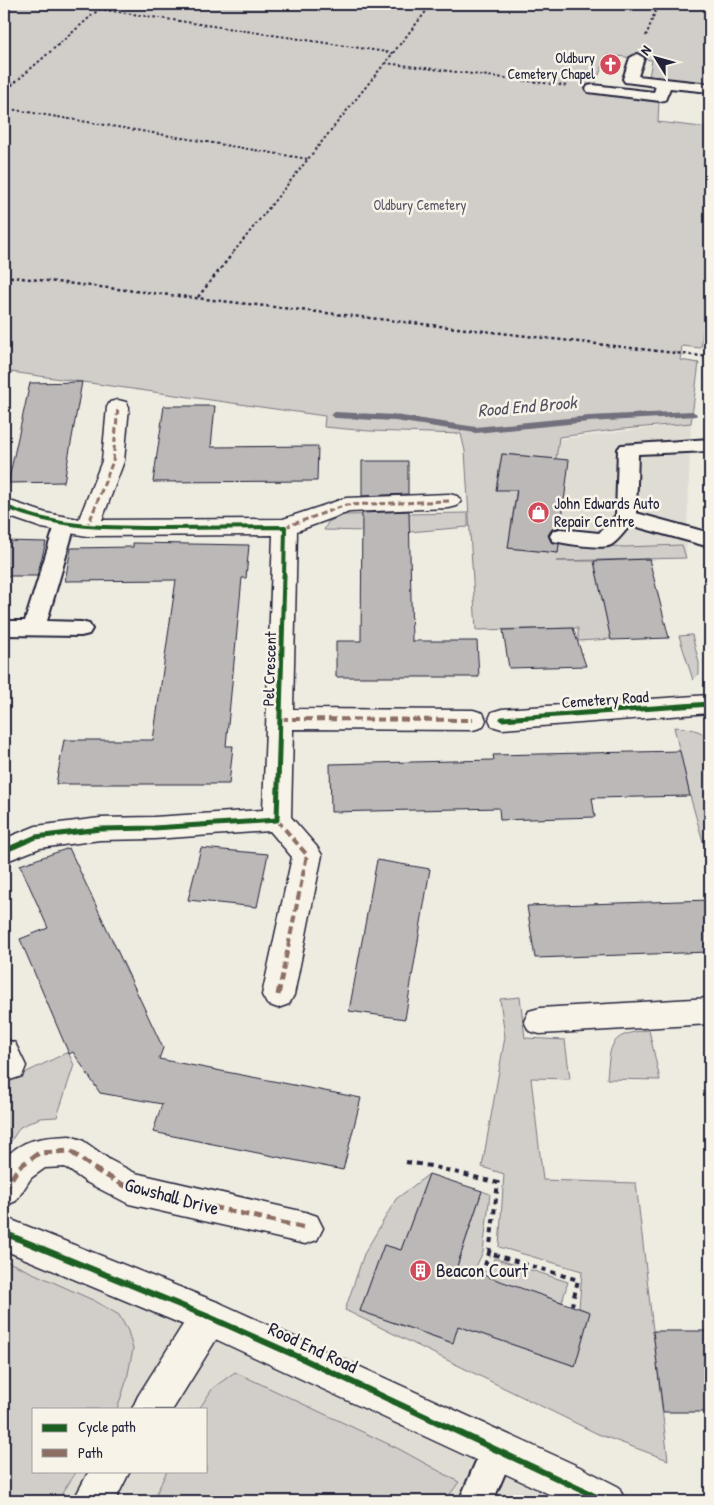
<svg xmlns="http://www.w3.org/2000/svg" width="714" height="1505" font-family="'Patrick Hand',sans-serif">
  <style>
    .built { fill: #dfdcd4; fill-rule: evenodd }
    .green { fill: #d1cdc9; stroke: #7a7882 }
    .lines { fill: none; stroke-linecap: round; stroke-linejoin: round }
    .stream { fill: #716f7b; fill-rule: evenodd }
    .building { fill: #bbb8b7; stroke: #22223b }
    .lane-casing { stroke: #22223b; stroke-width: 4 }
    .street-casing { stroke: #22223b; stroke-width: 3 }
    .secondary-casing { stroke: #22223b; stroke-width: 3 }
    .path-far2 { stroke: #22223b; stroke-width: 2; stroke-dasharray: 2.5 2.5; stroke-linecap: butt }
    .path-far1 { stroke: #22223b; stroke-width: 2.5; stroke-dasharray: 3 3; stroke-linecap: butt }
    .path { stroke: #22223b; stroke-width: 4; stroke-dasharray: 5 5; stroke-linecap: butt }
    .lane { fill: #f7f3e8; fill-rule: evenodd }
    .street { fill: #f7f3e8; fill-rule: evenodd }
    .secondary { fill: #f7f3e8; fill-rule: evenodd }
    .quiet-far2 { stroke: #8d6e63; stroke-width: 3; stroke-dasharray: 6 3; stroke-linecap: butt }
    .quiet-far1 { stroke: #8d6e63; stroke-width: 4; stroke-dasharray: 8 4; stroke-linecap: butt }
    .quiet { stroke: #8d6e63; stroke-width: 5; stroke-dasharray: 9 5; stroke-linecap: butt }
    .cycleway-far2-casing { stroke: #f7f3e8; stroke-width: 6 }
    .cycleway-far1-casing { stroke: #f7f3e8; stroke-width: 8 }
    .cycleway-casing { stroke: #f7f3e8; stroke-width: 9 }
    .cycleway-far2 { stroke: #1b5e20; stroke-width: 4 }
    .cycleway-far1 { stroke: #1b5e20; stroke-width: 5 }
    .cycleway { stroke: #1b5e20; stroke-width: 6 }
    .labels { text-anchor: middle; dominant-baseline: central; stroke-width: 5; stroke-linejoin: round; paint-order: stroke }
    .far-poi-label { font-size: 14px; fill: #22223b; stroke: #f7f3e8; text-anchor: end }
    .far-park-label { font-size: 14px; fill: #575566; stroke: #f7f3e8 }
    .poi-label { font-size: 16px; fill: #22223b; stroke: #f7f3e8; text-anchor: start }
    .street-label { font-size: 16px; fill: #22223b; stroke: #f7f3e8 }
    .water-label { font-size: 18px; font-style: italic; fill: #504f60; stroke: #f7f3e8 }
    .near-street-label { font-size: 19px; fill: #22223b; stroke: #f7f3e8 }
    .near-poi-label { font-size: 19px; fill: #22223b; stroke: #f7f3e8; text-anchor: start }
  </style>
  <rect width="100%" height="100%" fill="#eeebe1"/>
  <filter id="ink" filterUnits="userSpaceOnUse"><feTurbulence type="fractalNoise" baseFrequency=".02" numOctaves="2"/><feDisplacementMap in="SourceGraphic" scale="10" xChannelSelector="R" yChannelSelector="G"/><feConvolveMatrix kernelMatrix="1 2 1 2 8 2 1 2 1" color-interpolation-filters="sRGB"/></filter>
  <g filter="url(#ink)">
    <!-- built -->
    <path class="built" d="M691,423L686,558L472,563L465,451Z
      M4,1233L209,1317L568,1482L605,1501H4ZM34,1409H206V1471H34Z"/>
    <!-- green -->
    <path class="green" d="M13,4H710V84L649,77L652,60L607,55L592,92L659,101L658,122L710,128V280L701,348L682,346L680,360L699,363L691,423L623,429L559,437L556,459L502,454L497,484L517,486L508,548L558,553L559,542L624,547L682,545L686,558L556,561H594L611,639L578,641V628L476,630L465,451L461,434L369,431L324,427L325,416L4,371V11Z
      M468,513V527L409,532L324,530L328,522L343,515Z
      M692,635L699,663V674L693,680L679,636Z
      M674,727C689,728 699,729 710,739V866L690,796Z
      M520,997L525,1038L565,1040L570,1079L531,1078L543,1180L636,1183L668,1460L598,1434L345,1310L364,1254L396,1199L429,1174L401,1250L384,1245L360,1311L452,1343L458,1326L575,1366L590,1312L579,1308L582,1271L499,1247L504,1174L482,1167L505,1037L500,999Z
      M649,1030L660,1080L607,1079C610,1042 610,1034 649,1030Z
      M68,1052L74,1065L57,1117L40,1118L20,1127L4,1152V1083Z
      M482,1191L490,1194L483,1252L473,1273L457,1267Z
      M494,1258L568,1282L562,1302L488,1278Z
      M4,1260L95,1301L119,1315L128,1331L133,1349L127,1379L117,1409H34V1471H77L57,1501H4Z
      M235,1372L399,1449L459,1482L445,1501H171L156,1494L167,1471H206V1409H199L213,1388Z"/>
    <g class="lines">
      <!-- stream -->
      <path class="stream" d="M692,411L697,414L696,416L589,422L476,433L395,421L335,418L330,415L335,412L395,415L476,427L589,416Z"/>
    </g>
    <!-- building -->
    <path class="building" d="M82,382L64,482L8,483L30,383Z
      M164,406H215L211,447L318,446L317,481L153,482Z
      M502,454L569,460L561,527L552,529L548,535L551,542L559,544L558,553L508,548L517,490H496Z
      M362,461H408V494L362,496Z
      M409,511L412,641H477L479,677H336V641H361L362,513Z
      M4,541L46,542L37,576H4Z
      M133,543L249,545L246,578H242L226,746H233L229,784H56L64,740H153L176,580L65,581L71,548L133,547Z
      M649,559L669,638L611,640L594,561Z
      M573,628L586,666L509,668L503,630Z
      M680,751L690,796L592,798L595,817L500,820L499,808L331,812L330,764L494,760L493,755Z
      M69,848L163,1048L159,1059L361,1098L343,1170L153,1132L162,1104L100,1093L73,1052L69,1054L20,939L48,928L20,865Z
      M201,848L268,854L257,907L188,900Z
      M377,860L430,869L405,1019L349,1011Z
      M710,900V952L535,958L527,906Z
      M429,1174L482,1191L457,1266L590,1312L575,1366L458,1326L453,1343L360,1311L384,1245L401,1250Z
      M653,1331H710V1412H663Z"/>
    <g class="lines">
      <defs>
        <path id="lane" d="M637,54L644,58L638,76L710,84V92L670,88L665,100L660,101L588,92L586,89L588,86L593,85L654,92L656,86L625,82L623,79L630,58Z
          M710,439V451L638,454L636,513L710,533V547L630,525C625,531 618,541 611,545C602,550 563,543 553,541L550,536L553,531L560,529L599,533L616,515L618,449L621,445Z
          M65,518L72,520L75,525L47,621L81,622L89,624L92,629L89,634L81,636L4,635V621H25L55,525L58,520Z
          M498,1433L510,1438L515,1450L493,1501H459L486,1438Z"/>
        <path id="street" d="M118,400L126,402L129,407L124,461L102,520L283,519L346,498L449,494L457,496L461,501L457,506L449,508L349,512L297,531L293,709L473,710L483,713L486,720L483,727L473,730L293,729L291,817L317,847L322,855L294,995L289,1004L278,1008L267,1004L262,995L292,857L270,831L154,839L100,840L40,848L4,862V839L36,826L100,818L154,817L263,810L273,535L87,536L42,528L4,515V499L46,513L79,519L102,461L107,407L110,402Z
          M710,695V713L502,729L492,726L489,719L492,712L502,709Z
          M710,998V1024L540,1034L529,1031L524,1021L529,1011L540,1008Z
          M4,1039L15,1043L26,1066L22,1076L10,1080L4,1078Z
          M70,1136L82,1140L110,1160L135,1173L305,1212L317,1216L323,1228L317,1240L305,1244L129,1204L86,1182L65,1167L45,1168L31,1178L16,1201L4,1206V1161C19,1138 46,1137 70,1136Z
          M209,1299L222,1304L227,1317L222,1330L173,1409H132L138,1396L196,1304Z
          M89,1471H130L115,1501H73Z"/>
        <path id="secondary" d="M4,1217L222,1304L582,1468L619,1487L625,1501H564L196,1330L4,1250Z"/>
      </defs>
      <!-- lane casing -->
      <use href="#lane" class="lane-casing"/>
      <!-- street casing -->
      <use href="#street" class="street-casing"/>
      <!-- secondary casing -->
      <use href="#secondary" class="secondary-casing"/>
      <!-- path-far2 -->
      <path class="path-far2" d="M99,9L393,53L308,159
        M646,36L658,4
        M393,53L432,4
        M385,63L568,86
        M4,92L105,4
        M4,108L308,159L232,254"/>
      <!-- path-far1 -->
      <path class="path-far1" d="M4,276L710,357
        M198,297L233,253"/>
      <!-- path -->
      <path class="path" d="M406,1162L431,1166L498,1183L489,1253L578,1280L572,1305
        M482,1275L489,1253"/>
      <!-- lane -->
      <use href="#lane" class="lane"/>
      <!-- street -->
      <use href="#street" class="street"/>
      <!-- secondary -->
      <use href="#secondary" class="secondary"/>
      <!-- quiet-far2 -->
      <path class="quiet-far2" d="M285,527L346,505L449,501
        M87,528L113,461L118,407"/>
      <!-- quiet-far1 -->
      <path class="quiet-far1" d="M280,719L473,720
        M277,820L307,855L280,986"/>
      <!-- quiet -->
      <path class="quiet" d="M278,995L280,985
        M4,1190L19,1167L39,1153L70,1151L98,1171L129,1188L305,1228"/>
      <defs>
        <path id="cycleway-far2" d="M4,506C57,529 109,528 166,528C206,528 245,527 285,527L284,577"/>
        <path id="cycleway-far1" d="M502,719L710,704
          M4,851L36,837L100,829L154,828L277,820L284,575"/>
        <path id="cycleway" d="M4,1233L209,1317L301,1358L605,1501"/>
      </defs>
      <!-- cycleway-far2 casing -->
      <use href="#cycleway-far2" class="cycleway-far2-casing"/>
      <!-- cycleway-far1 casing -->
      <use href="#cycleway-far1" class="cycleway-far1-casing"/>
      <!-- cycleway casing -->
      <use href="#cycleway" class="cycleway-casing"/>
      <!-- cycleway-far2 -->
      <use href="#cycleway-far2" class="cycleway-far2"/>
      <!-- cycleway-far1 -->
      <use href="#cycleway-far1" class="cycleway-far1"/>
      <!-- cycleway -->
      <use href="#cycleway" class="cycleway"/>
    </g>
  </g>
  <!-- icons -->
  <defs>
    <symbol id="church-disc" viewBox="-11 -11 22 22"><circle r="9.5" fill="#d1495b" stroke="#f7f3e8"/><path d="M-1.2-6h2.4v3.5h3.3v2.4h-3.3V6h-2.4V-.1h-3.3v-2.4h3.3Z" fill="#fff"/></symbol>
    <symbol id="shop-disc" viewBox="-11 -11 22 22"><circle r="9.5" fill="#d1495b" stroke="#f7f3e8"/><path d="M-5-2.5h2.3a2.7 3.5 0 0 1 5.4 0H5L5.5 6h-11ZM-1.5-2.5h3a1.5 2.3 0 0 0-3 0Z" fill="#fff"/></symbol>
    <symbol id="building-disc" viewBox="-11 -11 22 22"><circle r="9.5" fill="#d1495b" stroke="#f7f3e8"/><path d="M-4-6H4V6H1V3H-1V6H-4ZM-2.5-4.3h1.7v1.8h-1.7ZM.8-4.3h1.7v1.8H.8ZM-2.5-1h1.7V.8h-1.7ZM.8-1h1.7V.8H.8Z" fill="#fff"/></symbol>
  </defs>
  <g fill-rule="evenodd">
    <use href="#church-disc" x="598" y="52" width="25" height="25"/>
    <use href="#shop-disc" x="526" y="500" width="25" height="25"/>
    <use href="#building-disc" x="408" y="1258" width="25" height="25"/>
  </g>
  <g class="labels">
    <!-- far-poi labels -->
    <g class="far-poi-label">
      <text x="595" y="57">Oldbury<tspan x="595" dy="16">Cemetery Chapel</tspan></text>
    </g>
    <!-- far-park labels -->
    <g class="far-park-label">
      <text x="420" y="204">Oldbury Cemetery</text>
    </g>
    <!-- poi labels -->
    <g class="poi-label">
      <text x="554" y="503">John Edwards Auto<tspan x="554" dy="18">Repair Centre</tspan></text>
    </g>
    <!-- street labels -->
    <g class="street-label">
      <text transform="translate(269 669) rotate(-88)">Pel Crescent</text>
      <text transform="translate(605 699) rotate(-4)">Cemetery Road</text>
    </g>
    <!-- water labels -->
    <g class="water-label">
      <text transform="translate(527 406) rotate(-5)">Rood End Brook</text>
    </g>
    <!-- near-street labels -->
    <g class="near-street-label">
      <text transform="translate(172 1196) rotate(15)">Gowshall Drive</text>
      <text transform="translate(313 1347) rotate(25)">Rood End Road</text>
    </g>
    <!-- near-poi labels -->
    <g class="near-poi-label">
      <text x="436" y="1270">Beacon Court</text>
    </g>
  </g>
  <!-- margin -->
  <rect width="714" height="1505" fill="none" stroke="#f7f3e8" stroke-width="20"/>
  <rect x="10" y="10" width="694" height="1485" fill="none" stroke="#22223b" stroke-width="2" filter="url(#ink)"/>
  <!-- legend -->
  <rect x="32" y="1408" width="175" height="65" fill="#f7f3e8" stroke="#a29fa3"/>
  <rect x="42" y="1424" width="25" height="8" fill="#1b5e20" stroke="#a29fa3"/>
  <text x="78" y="1432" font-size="15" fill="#22223b">Cycle path</text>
  <rect x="42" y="1449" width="25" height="8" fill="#8d6e63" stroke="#a29fa3"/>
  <text x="78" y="1458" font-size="15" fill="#22223b">Path</text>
  <!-- north arrow -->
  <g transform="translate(656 58) rotate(307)" stroke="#f7f3e8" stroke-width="4" paint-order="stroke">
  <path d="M0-4L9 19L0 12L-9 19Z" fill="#22223b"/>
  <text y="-8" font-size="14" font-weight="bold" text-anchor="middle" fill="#22223b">N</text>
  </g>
</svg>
